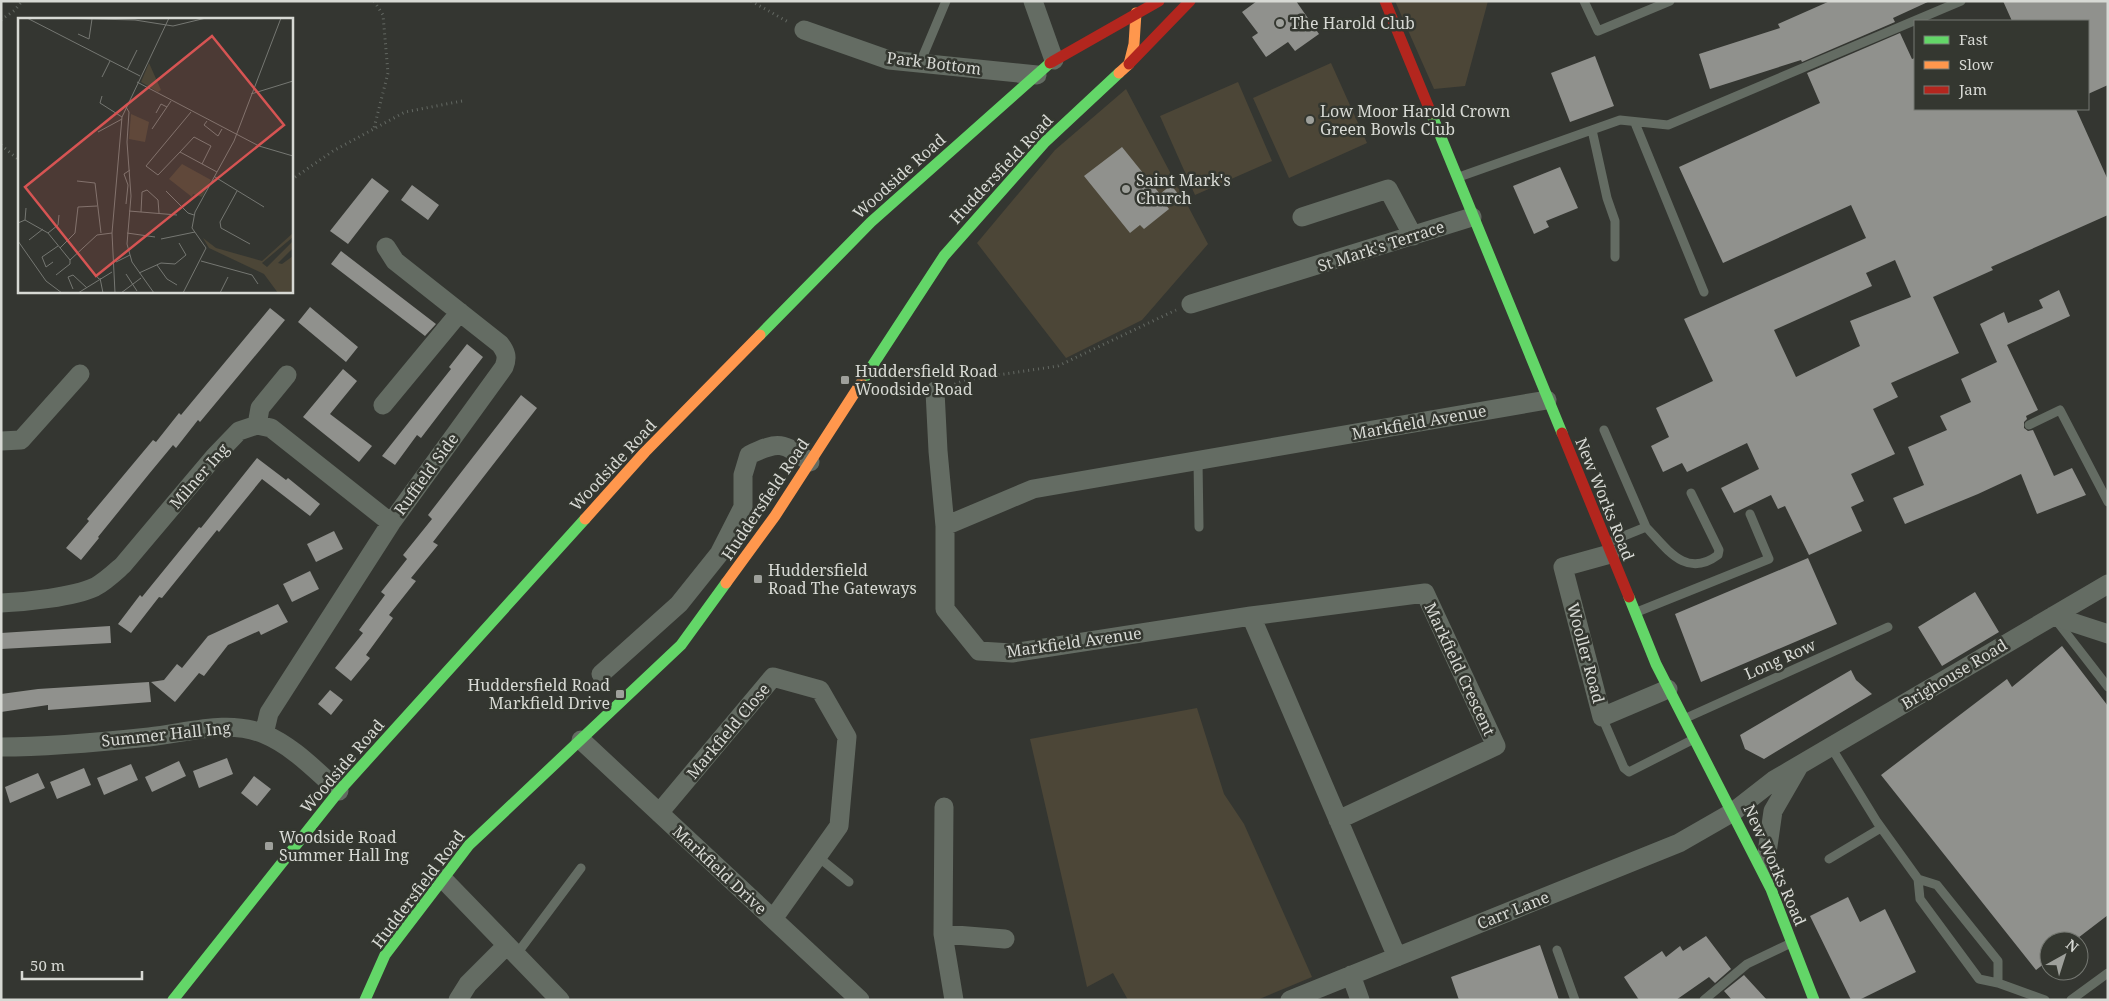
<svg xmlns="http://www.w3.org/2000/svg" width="2109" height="1001" font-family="'Noto Serif',serif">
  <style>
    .green { fill: #4c4637 }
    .building { fill: #90918d; fill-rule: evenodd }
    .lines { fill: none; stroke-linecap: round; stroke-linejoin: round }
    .path { stroke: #646963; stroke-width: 3; stroke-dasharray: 1 4; stroke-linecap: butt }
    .lane { stroke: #646c63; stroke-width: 9 }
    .street { stroke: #646c63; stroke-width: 19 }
    .fast { stroke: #63d668; stroke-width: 11 }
    .slow { stroke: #ff974d; stroke-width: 11 }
    .jam { stroke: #b3261e; stroke-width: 11 }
    .poi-dot { fill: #9ea09b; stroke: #343730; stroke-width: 2 }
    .labels { text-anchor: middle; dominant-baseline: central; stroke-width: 5; stroke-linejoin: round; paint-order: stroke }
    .poi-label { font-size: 16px; fill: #d7d9d4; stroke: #343730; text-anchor: start }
    .street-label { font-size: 16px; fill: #d7d9d4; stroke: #343730 }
    .inset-road { fill: none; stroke: #757772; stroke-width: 1 }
    .view { fill: #d65453; fill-opacity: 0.15; stroke: #d65453; stroke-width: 2.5 }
    .inset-edge { fill: none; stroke: #d7d9d4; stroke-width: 2.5 }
  </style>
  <rect width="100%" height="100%" fill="#343631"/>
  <!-- green -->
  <path class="green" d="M1395,1H1488L1465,86L1434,89Z
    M1331,63L1367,143L1289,178L1253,98Z
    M1238,82L1272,161L1195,195L1160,116Z
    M1126,89L1208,244L1142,320L1066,358L977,243L1055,150Z
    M1197,708L1224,794L1244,824L1312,977L1257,1000H1128L1113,973L1087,987L1030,739Z"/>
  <!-- building -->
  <path class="building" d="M1257,1H1296L1319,34L1295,51L1288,42L1266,57L1252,37L1258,33L1242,12Z
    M1830,1H1930L1893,18L1895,22L1802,62L1801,60L1710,89L1699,54L1780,28L1778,24Z
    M2003,1H2108V85L2088,94V21H2012Z
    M1900,33L1912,59L1915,58V109H2076L2108,180V215L1991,267L1993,270L1933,297L1959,353L1891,383L1898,397L1873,409L1895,454L1851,474L1864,501L1851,507L1862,531L1809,555L1785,506L1778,509L1771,495L1734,513L1721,488L1759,469L1747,443L1687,472L1682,463L1663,472L1651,446L1669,437L1656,408L1713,381L1684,319L1866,238L1851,205L1723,263L1679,167L1820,103L1807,73ZM1895,260L1911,297L1850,321L1860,346L1796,377L1774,330L1872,286L1866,273Z
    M1595,56L1614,106L1570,122L1551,73Z
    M1122,147L1160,194L1171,185L1179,195L1166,205L1169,209L1144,229L1140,225L1130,233L1084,176Z
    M1560,167L1578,208L1546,221L1549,227L1534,234L1513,186Z
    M372,178L389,191L348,244L330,231Z
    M412,185L439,205L428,220L401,200Z
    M341,251L436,324L425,336L331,264Z
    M2059,290L2070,316L2007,345L2038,410L2026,416L2027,419L2024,422V428L2028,431L2033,430L2054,476L2072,468L2086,495L2037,514L2021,474L1978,494L1905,524L1893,498L1924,485L1908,447L1947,430L1940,416L1971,402L1961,379L1997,362L1980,324L2004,312L2008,323L2043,308L2039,300Z
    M310,307L358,347L346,362L298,322Z
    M270,308L285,320L200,422L198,420L176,448L173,445L149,474L98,537L99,538L81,560L66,548L89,521L87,519L153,440L156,442L179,413L181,415Z
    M467,344L483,357L421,438L417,435L395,465L382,456L451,369L449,367Z
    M343,369L357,381L330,414L372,446L359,462L303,417Z
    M521,395L537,408L433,542L438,545L411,578L416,581L389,615L393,618L366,655L370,658L351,681L335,668L363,633L359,630L385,595L381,592L407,559L403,555L432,519L428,515Z
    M257,458L286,480L288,478L320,504L310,516L262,479L219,532L217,530L162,598L159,597L131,633L118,624L140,595L142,597L199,527L201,528Z
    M334,531L343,549L316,562L307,544Z
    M1808,558L1837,624L1701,682L1675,614Z
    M310,571L319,589L292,602L283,584Z
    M1975,592L1999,632L1942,666L1918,627Z
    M278,604L288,622L261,635L259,631L228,645L204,676L199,673L175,702L151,682L164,680L177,664L182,668L208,636Z
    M110,626L111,643L1,649V633Z
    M2062,646L2108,706V915L2074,941H2049V960L2036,970L1881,775L2007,679L2012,687Z
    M1851,670L1856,680L1872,694L1764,759L1745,749L1740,735Z
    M149,682L151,702L48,710V705L1,712V694L38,689Z
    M330,690L343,700L331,715L318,704Z
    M227,758L233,774L199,788L193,771Z
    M179,761L186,776L152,792L145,777Z
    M131,764L138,780L104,795L97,778Z
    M84,768L91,785L57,799L50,782Z
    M38,773L45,788L10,803L5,787Z
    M254,776L271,789L257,806L241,793Z
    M1848,897L1860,922L1885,909L1916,972L1859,1000H1851L1810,916Z
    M1706,936L1731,969L1715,983L1709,977L1676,1000H1639L1624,977L1662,951L1666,957L1680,946L1683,951Z
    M1540,945L1559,1000H1459L1451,977Z
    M1744,975L1767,1000H1732L1724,991Z"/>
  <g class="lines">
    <!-- path -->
    <path class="path" d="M374,1L383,15L388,73L374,128
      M751,1L790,23
      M1,20L15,10L22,1
      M1,145L19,160
      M291,180L333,151L405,112L462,101
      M950,386L965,380L1058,366L1176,310"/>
    <!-- lane -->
    <path class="lane" d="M1584,1L1598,31L1670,1
      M920,63L946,1
      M1635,123L1704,292
      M1592,130L1607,198L1615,221V257
      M1459,177L1620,120L1668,125L1961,1
      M2029,425L2060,410L2108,502
      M1604,430L1646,527L1609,542
      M1198,461L1199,527
      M1646,527C1667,549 1686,579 1718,555L1719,550L1691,493
      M1637,612L1769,559L1750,514
      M2056,620L2108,687
      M1602,717L1624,768L1629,772L1692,740
      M1686,718L1888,627
      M1831,747L1877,822L1918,879L1937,885L1998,961V983
      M817,856L849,882
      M1829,859L1881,828
      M1918,879L1920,899L1979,979L1998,983L2045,1000
      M1557,950L1575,1000
      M516,955L581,868
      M1704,1000L1747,964L1789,944
      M2071,1000L2108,973"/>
    <!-- street -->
    <path class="street" d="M1033,1L1054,60
      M804,30L889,60L1037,75
      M1302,217L1388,189L1413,236
      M1191,304L1472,217
      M935,391L938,451L945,526
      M383,405L460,312
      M257,425L260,408L287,375
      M1,441L21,440L80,374
      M1610,554L1563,567L1602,717L1668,689
      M1,603C26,602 73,597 95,587C106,581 114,573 123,565L214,457L239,431L257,425L271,428L391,523
      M1251,616L1425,593L1496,746L1338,820
      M2053,616L2108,634
      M601,674L679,604L719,554L743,507V475L749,455C780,440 783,443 810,462
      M264,734L269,713L391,523L504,367C508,357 506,352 500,344L395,261L386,247
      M581,740L860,1000
      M1,747C48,747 102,742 149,737C187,733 228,719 264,734C293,746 316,771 339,791
      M944,807L943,934L954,1000
      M659,813L773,677L820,690L847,737L839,826L773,919
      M1769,876L1767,853L1773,811L1799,766
      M443,879L560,1000
      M943,934L1005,939
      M1397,957L1251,616L1012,653L979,651L945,609V526L1033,489L1547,400
      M1351,975L1360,1000
      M458,1000L468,984L507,945
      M1290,1000L1679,843L1733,812L1774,780L2108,584"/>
    <!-- fast -->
    <path class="fast" d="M1431,113L1562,433
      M760,335L871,222L1050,63
      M861,383L944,256L1044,143L1119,73
      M1629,597L1656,664L1771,889L1814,1000
      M173,1000L339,791L585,519
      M365,1000L385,955L469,845L681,645L726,583"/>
    <!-- slow -->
    <path class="slow" d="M1119,73L1129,64L1134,44L1136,13
      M585,519L645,452L760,335
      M726,583L775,516L861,383"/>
    <!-- jam -->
    <path class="jam" d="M1385,1L1431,113
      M1050,63L1159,1
      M1129,64L1190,1
      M1562,433L1629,597"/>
  </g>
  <!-- markers -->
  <g class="poi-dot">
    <circle cx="1280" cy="23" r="5"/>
    <circle cx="1310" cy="120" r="5"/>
    <circle cx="1126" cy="189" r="5"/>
    <rect x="840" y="375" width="10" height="10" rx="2.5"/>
    <rect x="753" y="574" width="10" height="10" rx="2.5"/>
    <rect x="615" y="689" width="10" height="10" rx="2.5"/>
    <rect x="264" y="841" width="10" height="10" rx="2.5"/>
  </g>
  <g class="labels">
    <!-- poi labels -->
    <g class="poi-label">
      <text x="1290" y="23">The Harold Club</text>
      <text x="1320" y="111">Low Moor Harold Crown<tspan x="1320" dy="18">Green Bowls Club</tspan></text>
      <text x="1136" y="180">Saint Mark's<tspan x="1136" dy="18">Church</tspan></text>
      <text x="855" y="371">Huddersfield Road<tspan x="855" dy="18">Woodside Road</tspan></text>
      <text x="768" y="570">Huddersfield<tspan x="768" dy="18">Road The Gateways</tspan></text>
      <text x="610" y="685" text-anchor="end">Huddersfield Road<tspan x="610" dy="18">Markfield Drive</tspan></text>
      <text x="279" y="837">Woodside Road<tspan x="279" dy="18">Summer Hall Ing</tspan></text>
    </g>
    <!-- street labels -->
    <g class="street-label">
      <text transform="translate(934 63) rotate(7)">Park Bottom</text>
      <text transform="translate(1001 169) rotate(-47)">Huddersfield Road</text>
      <text transform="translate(899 176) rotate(-42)">Woodside Road</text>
      <text transform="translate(1381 246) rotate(-18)">St Mark's Terrace</text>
      <text transform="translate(1419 422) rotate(-10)">Markfield Avenue</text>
      <text transform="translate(613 465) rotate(-47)">Woodside Road</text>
      <text transform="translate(426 474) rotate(-54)">Ruffield Side</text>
      <text transform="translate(199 476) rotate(-49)">Milner Ing</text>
      <text transform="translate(765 499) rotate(-56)">Huddersfield Road</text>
      <text transform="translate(1605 499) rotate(68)">New Works Road</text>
      <text transform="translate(1074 642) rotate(-8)">Markfield Avenue</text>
      <text transform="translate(1586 653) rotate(75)">Wooller Road</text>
      <text transform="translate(1780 659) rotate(-24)">Long Row</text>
      <text transform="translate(1460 669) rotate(65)">Markfield Crescent</text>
      <text transform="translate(1954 674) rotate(-31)">Brighouse Road</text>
      <text transform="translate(728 731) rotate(-50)">Markfield Close</text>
      <text transform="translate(166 734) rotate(-6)">Summer Hall Ing</text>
      <text transform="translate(342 766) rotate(-49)">Woodside Road</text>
      <text transform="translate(1775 865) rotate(66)">New Works Road</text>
      <text transform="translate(720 870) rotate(43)">Markfield Drive</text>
      <text transform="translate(418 889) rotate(-53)">Huddersfield Road</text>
      <text transform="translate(1513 910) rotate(-22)">Carr Lane</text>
    </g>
  </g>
  <!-- overview -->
  <g transform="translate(18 18)">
    <rect width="275" height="275" fill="#343631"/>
    <path d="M131,45L143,72L140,74L123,64ZM113,96L131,104L127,124L111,121ZM164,146L193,162L184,179L175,176L174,179L151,161ZM275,215V219L244,245L249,249L275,223V230L260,245L264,246L275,238V275H260L246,256L191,230L185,220L198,230L244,243Z" fill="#4c4637"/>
    <path class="inset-road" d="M9,0L122,58M38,0L117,2L155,8L188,0M60,16L71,21L74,1M109,52L119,32M84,59L92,43M119,64L241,128L275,138M233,76L275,63M84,78L82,85L104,99M108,89L111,94L109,124L113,178L109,226L114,244L136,275M173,94L128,148L140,157L162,134L199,154M138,95L143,86L149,89M189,103L186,107L200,118L204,111M134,111L153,83M80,114L104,101M162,134L176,119L193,128L184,146M197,159L246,189M59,163L77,165L83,215M148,173L170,195L176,197M219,173L202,204L203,210L232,226M108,186L110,167L106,156L112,152M111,193L159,197M123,194L124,174L129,172L140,182L141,195M7,202L30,215L52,242L79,217L94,215M0,205L7,202L8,190M30,215L40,207L41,197M109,215L137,219M143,221L177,214M11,222L25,211M0,223L28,263L44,275M42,230L57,215L60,189L79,188M183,243L234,257L240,266M35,244L28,249L24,239L40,228M98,244L112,237M69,247L81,261M139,247L149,261L159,267M121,255L143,245L157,246L168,237L161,225M108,256L119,273M38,257L52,246V242M82,260L85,275M55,271L50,259L55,257L69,270M60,275L94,254M97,275L94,215L104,99L151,0M103,275L123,260M165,275L188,230L174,210L177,194L216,123L263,0M202,275L210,259"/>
    <path class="view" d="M194,18L266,107L78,258L7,169Z"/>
    <rect width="275" height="275" class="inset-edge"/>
  </g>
  <!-- border -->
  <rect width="2109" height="1001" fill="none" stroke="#d7d9d4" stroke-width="5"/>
  <!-- legend -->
  <rect x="1914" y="20" width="175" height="90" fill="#343730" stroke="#757872"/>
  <rect x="1924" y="36" width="25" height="8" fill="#63d668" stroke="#757872"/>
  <text x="1959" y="45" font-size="15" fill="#d7d9d4">Fast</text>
  <rect x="1924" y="61" width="25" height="8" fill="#ff974d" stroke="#757872"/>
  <text x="1959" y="70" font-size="15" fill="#d7d9d4">Slow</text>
  <rect x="1924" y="86" width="25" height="8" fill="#b3261e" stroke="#757872"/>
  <text x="1959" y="95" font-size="15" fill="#d7d9d4">Jam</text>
  <!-- north arrow -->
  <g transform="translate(2064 956) rotate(39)"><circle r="24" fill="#343730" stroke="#757872"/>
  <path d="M0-4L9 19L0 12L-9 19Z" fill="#9ea09b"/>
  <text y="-8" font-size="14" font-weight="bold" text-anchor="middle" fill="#d7d9d4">N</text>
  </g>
  <!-- scale -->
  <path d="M22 971v8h120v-8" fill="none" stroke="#d7d9d4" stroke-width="2.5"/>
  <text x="30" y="971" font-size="15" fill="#d7d9d4" stroke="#343730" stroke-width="4" paint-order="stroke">50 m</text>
</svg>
